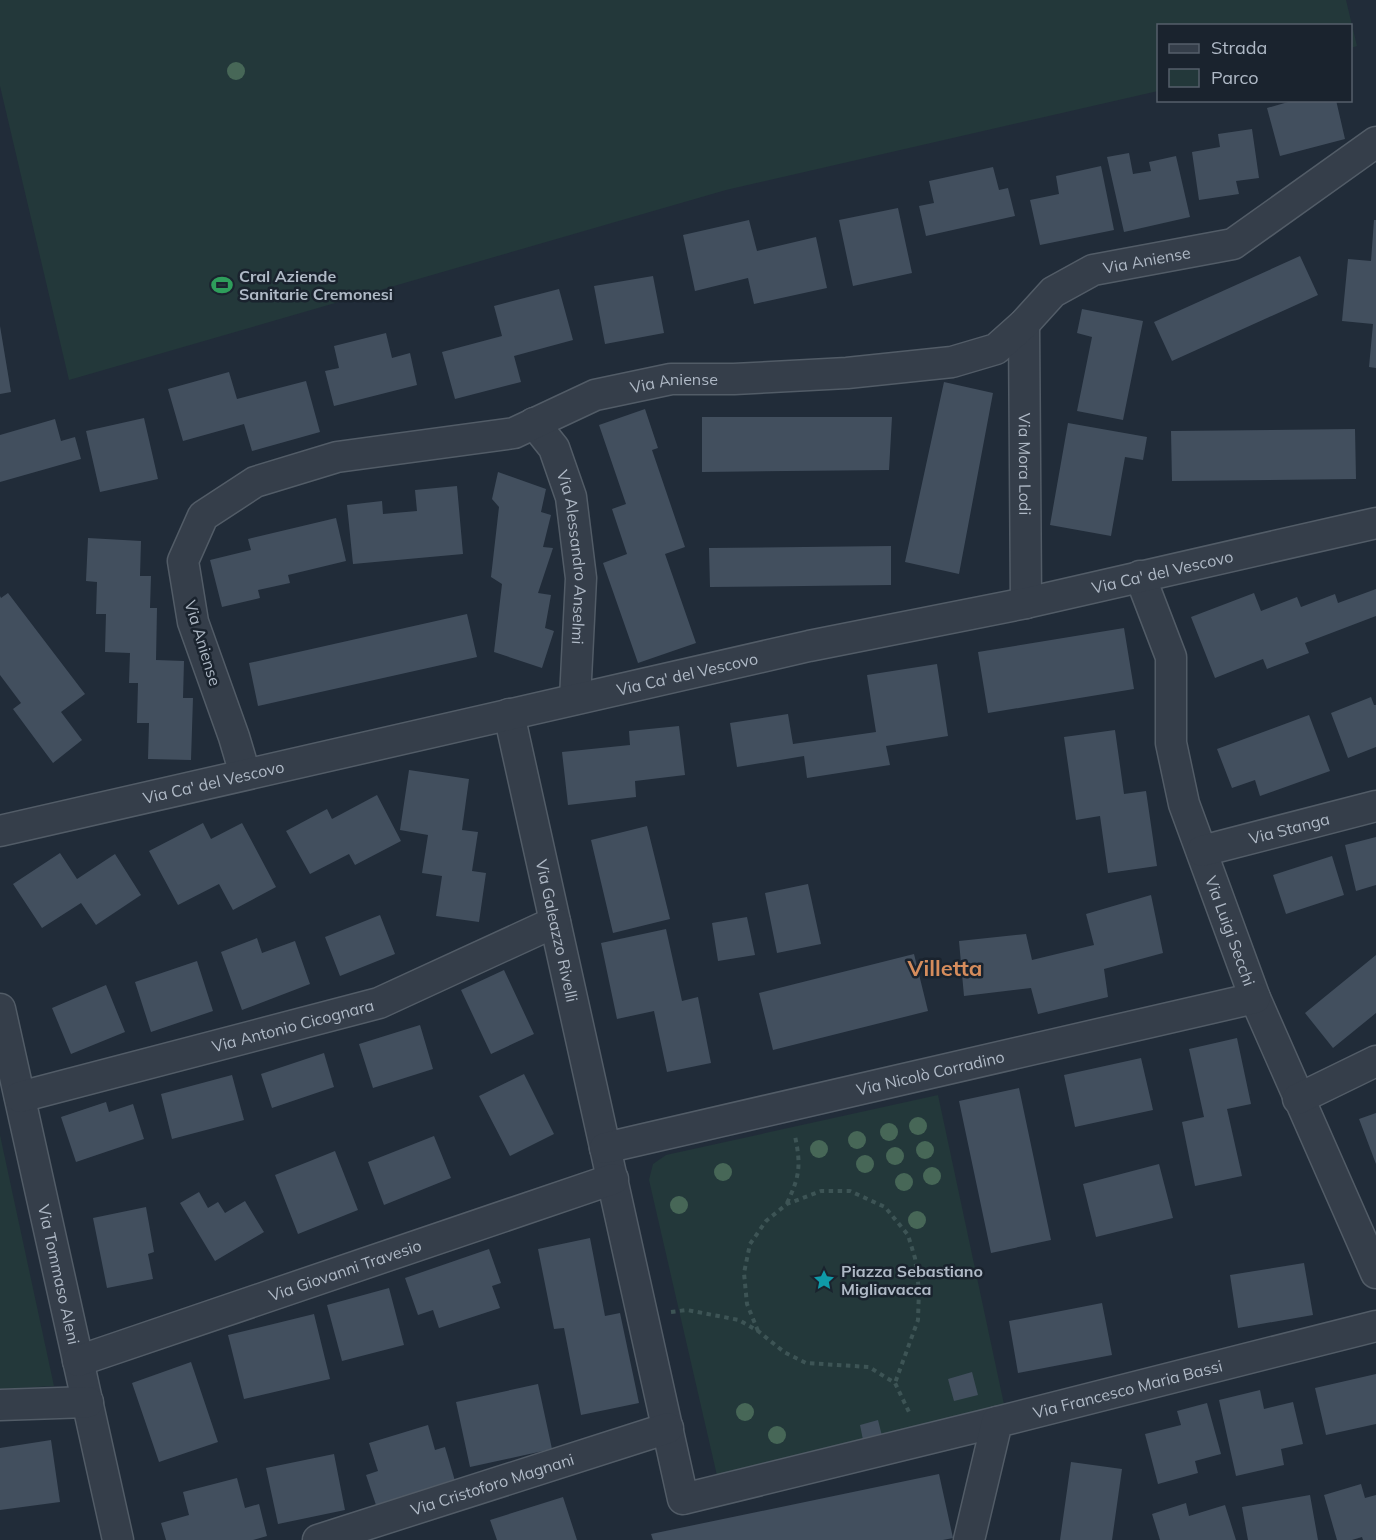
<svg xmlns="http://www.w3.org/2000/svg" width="1376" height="1540" font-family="Mulish,sans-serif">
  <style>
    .green { fill: #23383a }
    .building { fill: #424f5e }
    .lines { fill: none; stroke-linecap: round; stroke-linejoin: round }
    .minor-casing { stroke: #525c67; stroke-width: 33 }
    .path { stroke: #3d5455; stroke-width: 4; stroke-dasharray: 4.5 4.5; stroke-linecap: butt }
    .minor { stroke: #353e4a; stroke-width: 30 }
    .tree { fill: #476757 }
    .labels { text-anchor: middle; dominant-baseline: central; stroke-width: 5; stroke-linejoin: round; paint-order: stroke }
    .street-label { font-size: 16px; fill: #afb9c6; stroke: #1a232e }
    .poi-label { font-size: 16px; font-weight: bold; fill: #afb9c6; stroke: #1a232e; text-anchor: start }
    .district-label { font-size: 22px; font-weight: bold; fill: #d58c5c; stroke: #1a232e }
  </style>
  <rect width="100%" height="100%" fill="#212c39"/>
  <!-- green -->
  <path class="green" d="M0,0H1346L1357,46L1351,48L1350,26H1158V91L726,190L69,380L0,86Z
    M938,1095L1005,1409L718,1480L649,1180L653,1164L666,1155Z
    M0,1135L54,1386L0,1389Z"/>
  <!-- building -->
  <path class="building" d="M1295,100H1336L1345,139L1280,156L1267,108Z
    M1252,129L1259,178L1236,181L1239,194L1199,200L1192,152L1220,147L1218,134Z
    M1129,153L1133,174L1151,171L1149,162L1176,156L1190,217L1124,232L1107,157Z
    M1101,166L1114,230L1040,245L1030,200L1059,194L1056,176Z
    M993,167L999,190L1008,188L1015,216L926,236L919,206L934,203L929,181Z
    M898,208L912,273L853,286L839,220Z
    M749,220L757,251L816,237L827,288L754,304L748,278L695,291L683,235Z
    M1374,220H1376V368L1369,367L1373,324L1342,321L1348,259L1371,261Z
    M1300,256L1318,295L1172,361L1154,322Z
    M653,276L664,333L605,344L594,286Z
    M559,289L573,340L514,356L521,382L455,399L442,352L502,336L494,306Z
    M1082,309L1143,321L1123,420L1077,411L1092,337L1077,333Z
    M0,326L11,392L0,394Z
    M386,333L392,358L410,353L417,385L334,406L325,371L339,368L334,346Z
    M229,372L237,399L306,381L320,432L252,451L244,424L183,441L168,389Z
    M944,382L993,393L959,574L905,562Z
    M645,409L658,448L652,450L685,547L665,554L696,643L638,663L603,563L627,554L612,509L626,504L599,425Z
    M702,417H892L889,470L702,472Z
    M144,418L158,479L100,492L86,431Z
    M55,419L61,441L75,437L81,459L0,482V435Z
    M1068,423L1147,437L1143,460L1125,457L1111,536L1050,525Z
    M1355,429L1356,479L1172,481L1171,431Z
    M498,472L546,489L541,512L551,515L543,547L553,548L538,593L551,595L545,628L554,631L542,668L494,652L502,584L491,577L499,507L492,499Z
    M457,486L463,554L353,564L347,505L382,501L383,514L417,511L415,490Z
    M336,518L346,561L288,575L290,583L258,590L260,598L222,607L210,560L251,550L248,539Z
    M88,538L141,541L140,576H151L150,608H157L156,660L184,661L183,698H193L191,760L148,759L149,723H137L138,683H129L130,653L105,652L106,614H96L97,582L86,581Z
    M891,546V585L710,587L709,548Z
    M1376,589V616L1305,643L1309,653L1267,669L1263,659L1215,678L1191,617L1254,593L1261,611L1297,597L1301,607L1335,594L1338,603Z
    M8,593L85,694L61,712L82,740L53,763L13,709L21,703L0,675V596L1,598Z
    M467,614L477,657L258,706L249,663Z
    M1124,628L1134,689L988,713L978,652Z
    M937,664L948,736L886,746L890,765L807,778L804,756L737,767L730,723L788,714L793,744L876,732L867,675Z
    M1371,697L1374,705H1376V747L1348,758L1331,713Z
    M1309,715L1330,771L1260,796L1255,780L1232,788L1217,749Z
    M679,726L685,775L635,781L636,797L568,805L562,752L630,745L629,731Z
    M1115,730L1124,794L1146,791L1157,866L1108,873L1100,816L1076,820L1064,737Z
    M409,770L469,779L462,830L478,832L472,871L486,873L479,922L436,916L442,876L422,873L428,835L400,830Z
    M377,795L401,841L355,865L349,854L310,874L286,831L327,809L332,819Z
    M203,823L211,839L242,823L276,887L233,910L219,884L178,905L149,851Z
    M647,826L670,919L613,933L591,840Z
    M1376,837V885L1356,891L1345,845Z
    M60,853L77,879L115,854L141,895L96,925L81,903L42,928L13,884Z
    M1332,856L1344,895L1286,914L1273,875Z
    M808,884L821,944L777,953L765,893Z
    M1151,895L1163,953L1104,969L1108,997L1038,1014L1031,988L964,996L959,941L1026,934L1032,960L1094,945L1086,914Z
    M380,915L395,954L340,976L325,937Z
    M747,917L755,955L718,961L712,923Z
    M666,929L682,1001L698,997L711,1063L667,1072L654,1011L617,1019L601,943Z
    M257,938L262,953L295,941L310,984L242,1010L221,952Z
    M914,954L928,1011L773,1050L759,993Z
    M1376,955V1013L1333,1048L1305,1013Z
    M197,961L213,1011L151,1032L135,982Z
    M504,970L534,1034L491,1054L461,990Z
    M106,985L125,1032L71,1054L52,1008Z
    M420,1025L433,1069L373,1088L359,1044Z
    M1237,1038L1251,1104L1227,1109L1242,1176L1195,1186L1182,1122L1204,1117L1189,1049Z
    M324,1053L334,1087L272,1108L261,1074Z
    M1141,1058L1153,1110L1075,1127L1064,1075Z
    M524,1074L554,1134L510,1156L479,1096Z
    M232,1075L244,1120L172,1139L161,1094Z
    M1019,1088L1051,1240L991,1253L959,1101Z
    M106,1102L109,1112L133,1104L144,1139L76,1162L61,1117Z
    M1376,1113V1164L1359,1119Z
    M434,1136L451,1178L384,1205L368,1162Z
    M335,1151L358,1210L298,1234L275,1175Z
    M1159,1164L1173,1218L1096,1237L1083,1184Z
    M199,1192L208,1208L218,1202L225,1213L245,1201L264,1232L215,1261L180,1203Z
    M146,1207L154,1252L148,1254L153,1279L107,1288L93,1218Z
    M590,1238L605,1316L620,1313L639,1403L581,1415L564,1328L554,1329L538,1249Z
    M489,1249L501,1283L492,1286L500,1308L439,1328L433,1310L418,1315L405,1278Z
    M1304,1263L1313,1315L1238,1328L1230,1275Z
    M389,1288L404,1345L342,1361L327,1305Z
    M1102,1303L1112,1355L1018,1373L1009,1321Z
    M314,1314L330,1379L244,1399L228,1335Z
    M191,1362L218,1442L159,1462L132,1383Z
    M972,1372L978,1395L954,1401L948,1379Z
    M1376,1374V1424L1326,1435L1315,1388Z
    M538,1384L552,1449L470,1467L456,1402Z
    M1260,1390L1264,1409L1293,1402L1303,1444L1281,1449L1284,1465L1236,1476L1219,1400Z
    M1207,1403L1221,1454L1195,1461L1198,1473L1158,1484L1145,1434L1181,1425L1177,1411Z
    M878,1420L882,1436L863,1440L860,1425Z
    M428,1425L435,1450L445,1447L455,1481L376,1505L366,1475L378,1471L369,1443Z
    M51,1440L60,1502L0,1510V1448Z
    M334,1454L345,1510L278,1524L266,1468Z
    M1071,1462L1122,1469L1112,1540H1060Z
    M939,1474L953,1538L943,1540H653L651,1534Z
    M237,1478L245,1508L259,1504L267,1536L253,1540H166L161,1523L189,1515L183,1492Z
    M1361,1484L1365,1498L1376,1495V1540H1363L1362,1537L1352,1540H1337L1324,1495Z
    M1310,1495L1318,1540H1248L1242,1507Z
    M563,1497L577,1540H497L490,1520Z
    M1186,1503L1189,1516L1225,1505L1236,1540H1160L1152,1514Z"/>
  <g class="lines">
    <defs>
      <g id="minor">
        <path id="s1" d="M1024,324L1026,603"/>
        <path id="s2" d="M534,423L554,448L571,497L581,578L575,699"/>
        <path id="s3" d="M1140,576L1171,657V743L1184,804L1255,998L1376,1273"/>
        <path id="s4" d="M509,714L683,1499L997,1422"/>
        <path id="s5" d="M245,774L234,737L193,622L183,561L203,516L255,482L337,457L514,433L595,395L671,379H734L847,373L952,362L996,349L1024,324L1053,292L1093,270L1233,244L1376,142"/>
        <path id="s6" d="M0,831L809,646L1026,603L1376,523"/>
        <path id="s7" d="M1202,851L1376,806"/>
        <path id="s8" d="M0,1009L118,1540"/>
        <path id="s9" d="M20,1097L379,1003L555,922"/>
        <path d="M1298,1099L1376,1061"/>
        <path id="s10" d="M605,1148L1255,998"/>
        <path id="s11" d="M78,1361L613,1179"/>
        <path d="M0,1405L88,1402"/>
        <path id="s12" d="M318,1540L668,1428"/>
        <path id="s13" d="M969,1540L997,1422L1376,1326"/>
      </g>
    </defs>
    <!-- minor casing -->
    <use href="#minor" class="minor-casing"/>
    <!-- path -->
    <path class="path" d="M787,1203C800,1176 801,1165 795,1136
      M671,1312L687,1310L739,1320L758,1331L784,1352L806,1363L869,1367L895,1383L909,1412
      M758,1331L747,1304L744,1273L750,1244L766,1221L787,1204L821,1191H850L885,1207L908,1235L915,1258L919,1290L918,1320L895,1383"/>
    <!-- minor -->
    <use href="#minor" class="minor"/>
  </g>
  <!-- trees -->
  <g class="tree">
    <circle cx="236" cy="71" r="9"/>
    <circle cx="918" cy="1126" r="9"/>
    <circle cx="889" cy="1132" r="9"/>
    <circle cx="857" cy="1140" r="9"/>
    <circle cx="819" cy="1149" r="9"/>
    <circle cx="925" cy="1150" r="9"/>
    <circle cx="895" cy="1156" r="9"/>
    <circle cx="865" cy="1164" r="9"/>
    <circle cx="723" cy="1172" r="9"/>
    <circle cx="932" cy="1176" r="9"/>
    <circle cx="904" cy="1182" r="9"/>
    <circle cx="679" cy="1205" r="9"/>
    <circle cx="917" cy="1220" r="9"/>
    <circle cx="745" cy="1412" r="9"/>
    <circle cx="777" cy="1435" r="9"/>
  </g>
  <!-- icons -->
  <defs>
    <symbol id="stadium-bare" viewBox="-9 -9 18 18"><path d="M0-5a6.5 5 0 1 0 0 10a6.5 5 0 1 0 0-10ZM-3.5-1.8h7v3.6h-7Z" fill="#2e9e5b" stroke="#1a232e" stroke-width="2.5" paint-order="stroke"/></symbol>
    <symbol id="sight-bare" viewBox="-9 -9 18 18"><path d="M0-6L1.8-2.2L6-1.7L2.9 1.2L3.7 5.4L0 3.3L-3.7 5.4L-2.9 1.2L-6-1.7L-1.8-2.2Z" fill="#0f9aa8" stroke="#1a232e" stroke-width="2.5" paint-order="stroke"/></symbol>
  </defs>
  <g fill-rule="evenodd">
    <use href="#stadium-bare" x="207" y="270" width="30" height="30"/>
    <use href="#sight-bare" x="809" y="1265" width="30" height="30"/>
  </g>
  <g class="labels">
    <!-- street labels -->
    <g class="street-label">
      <text stroke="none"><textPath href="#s5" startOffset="1274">Via Aniense</textPath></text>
      <text stroke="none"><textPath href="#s5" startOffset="768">Via Aniense</textPath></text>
      <text stroke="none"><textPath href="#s1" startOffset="140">Via Mora Lodi</textPath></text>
      <text stroke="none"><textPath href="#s2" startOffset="144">Via Alessandro Anselmi</textPath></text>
      <text stroke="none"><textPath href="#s6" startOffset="1191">Via Ca' del Vescovo</textPath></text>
      <text transform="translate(203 643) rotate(73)">Via Aniense</text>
      <text stroke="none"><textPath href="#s6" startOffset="705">Via Ca' del Vescovo</textPath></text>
      <text stroke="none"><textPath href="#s6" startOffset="219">Via Ca' del Vescovo</textPath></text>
      <text stroke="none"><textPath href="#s7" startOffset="90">Via Stanga</textPath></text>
      <text stroke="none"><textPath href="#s4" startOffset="222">Via Galeazzo Rivelli</textPath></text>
      <text stroke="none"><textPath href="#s3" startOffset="370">Via Luigi Secchi</textPath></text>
      <text stroke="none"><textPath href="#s9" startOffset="282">Via Antonio Cicognara</textPath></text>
      <text stroke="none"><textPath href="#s10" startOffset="334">Via Nicolò Corradino</textPath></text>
      <text stroke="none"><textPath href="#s11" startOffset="282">Via Giovanni Travesio</textPath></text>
      <text stroke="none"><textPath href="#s8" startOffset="272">Via Tommaso Aleni</textPath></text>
      <text stroke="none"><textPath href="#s13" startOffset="256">Via Francesco Maria Bassi</textPath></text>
      <text stroke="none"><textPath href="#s12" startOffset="183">Via Cristoforo Magnani</textPath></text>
    </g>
    <!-- poi labels -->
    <g class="poi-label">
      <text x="239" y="276">Cral Aziende<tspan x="239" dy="18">Sanitarie Cremonesi</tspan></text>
      <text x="841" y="1271">Piazza Sebastiano<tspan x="841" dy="18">Migliavacca</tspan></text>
    </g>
    <!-- district labels -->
    <g class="district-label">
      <text x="945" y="968">Villetta</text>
    </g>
  </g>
  <!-- legend -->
  <rect x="1157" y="24" width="195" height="78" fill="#1a232e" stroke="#565f6b" stroke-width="1.5"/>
  <rect x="1169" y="44" width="30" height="9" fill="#353e4a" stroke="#565f6b" stroke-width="1.5"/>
  <text x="1211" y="54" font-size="18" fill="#afb9c6">Strada</text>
  <rect x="1169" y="69" width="30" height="18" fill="#23383a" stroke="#565f6b" stroke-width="1.5"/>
  <text x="1211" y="84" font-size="18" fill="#afb9c6">Parco</text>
</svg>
